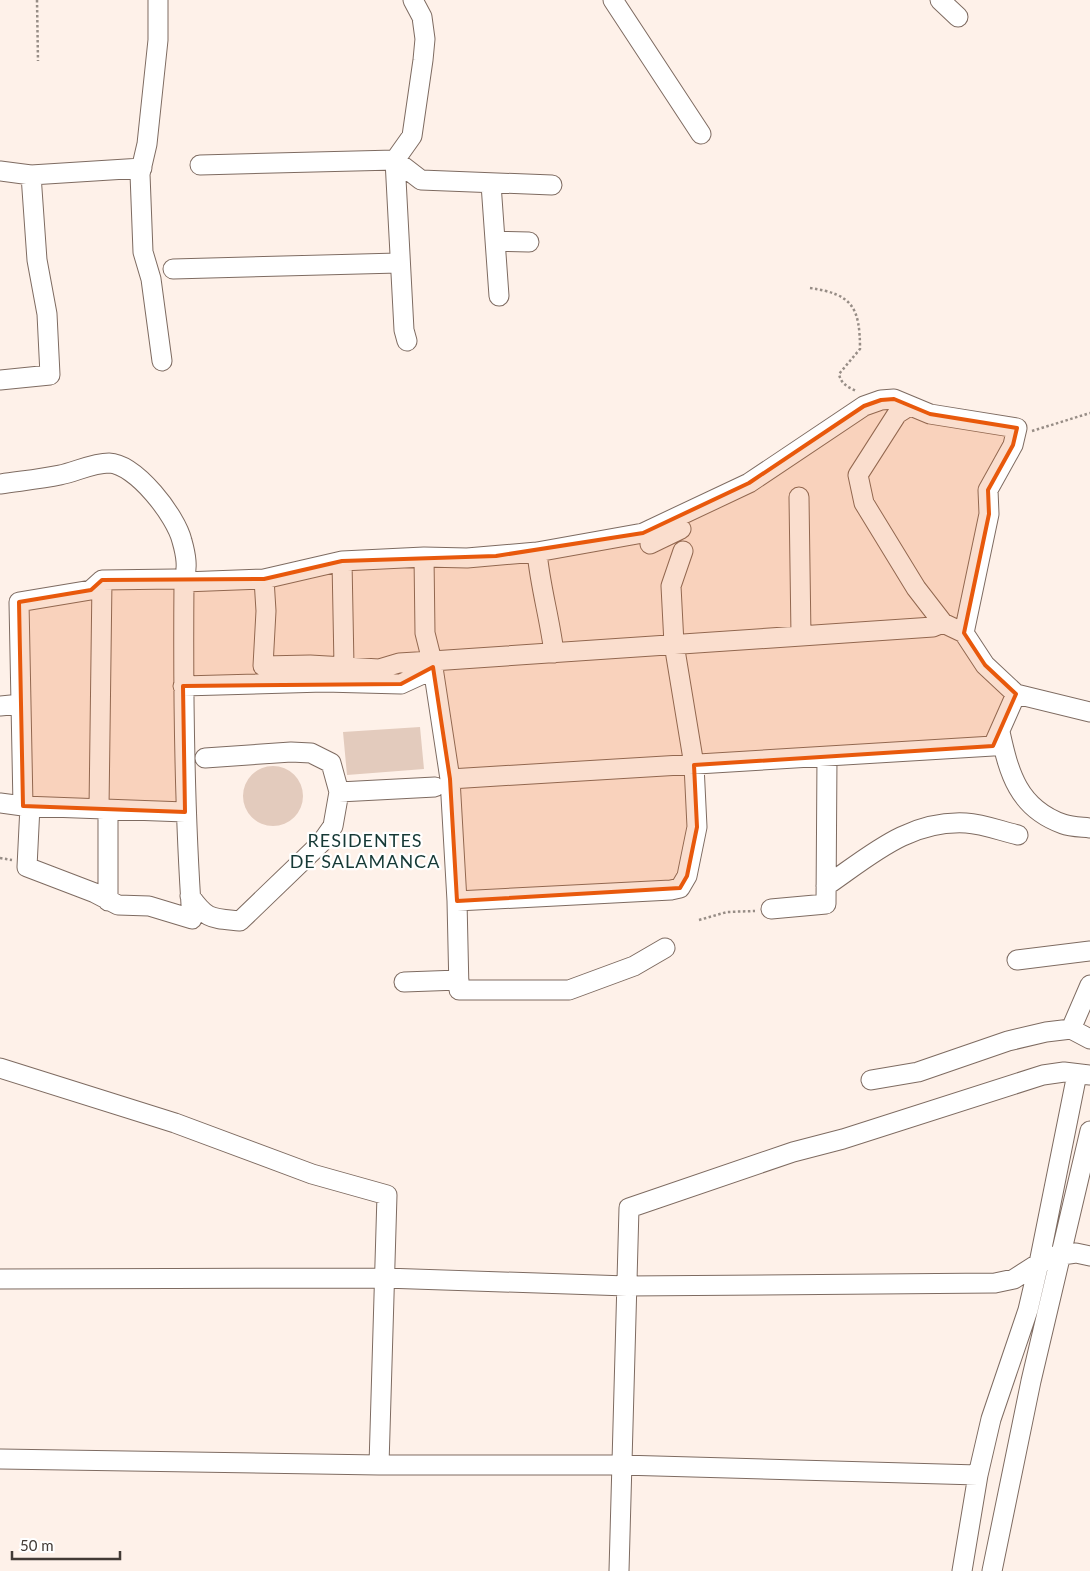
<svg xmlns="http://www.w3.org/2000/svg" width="1090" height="1571" font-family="Lato,sans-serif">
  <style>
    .green { fill: #e3cbbd }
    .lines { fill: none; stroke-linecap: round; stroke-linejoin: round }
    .minor-casing { stroke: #7e6b61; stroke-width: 21 }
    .path { stroke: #978d86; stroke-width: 2.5; stroke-dasharray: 2.5 2.5; stroke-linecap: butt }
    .minor { stroke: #fff; stroke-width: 19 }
    .marked { fill: #e8590c; fill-opacity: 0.2; stroke: #e8590c; stroke-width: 4; stroke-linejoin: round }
    .labels { text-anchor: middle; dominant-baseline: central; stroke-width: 4.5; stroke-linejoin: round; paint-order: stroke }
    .neighbourhood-label { font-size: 18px; letter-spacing: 1px; fill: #163936; stroke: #fff }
  </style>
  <rect width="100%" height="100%" fill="#fef1e9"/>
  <!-- green -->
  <path class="green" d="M420,727L424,769L347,775L343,732Z
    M243 796a30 30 0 1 1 60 0a30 30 0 1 1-60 0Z"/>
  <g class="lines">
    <defs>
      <path id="minor" d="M158,0V40L147,144L140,174L143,252L151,279L162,361
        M613,0L701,134
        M940,0L958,17
        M200,165L395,160L421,180L552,185
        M0,171L31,175L142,168
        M491,184L499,296
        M495,241L529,242
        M173,269L398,263
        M407,341L404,330L395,160L412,136L423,60L425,39L422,17L413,0
        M0,380L50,375L47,314L37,260L31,175
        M908,407L897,414L858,475L864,503L916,588L943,623L964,633L985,665L1016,694L1090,712
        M0,484C20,481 41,479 60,475C75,472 93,463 109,463C136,464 176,516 182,541C186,555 188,567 184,582C183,694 184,806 192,919L149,906L118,905L95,893L27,867L30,806
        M799,497L801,636
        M650,544L681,529
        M537,552C540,586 550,619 554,653
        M424,557L425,633L432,661L450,779L457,901L459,990H569L634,966L665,948
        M342,561L344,666
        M264,579L266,611L263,666L310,665L379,669L399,663L432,661
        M183,686L324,682L401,684L425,673L432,661L933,627L943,623
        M0,706L21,704
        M1000,732C1009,773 1018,808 1063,824C1071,827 1082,827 1090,828
        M450,779L993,746L1016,694
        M339,792L435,787
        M0,803L23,806L185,812
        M23,806L19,602L91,590L102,580L175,579L184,582L264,579L342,561L424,557L467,558L537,552L643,533L749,483L864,406L881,400L894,399L930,414L1017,428L1013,445L988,490L989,514L964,633
        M99,809L102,580
        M108,809V901
        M826,886C870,856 908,820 966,823C983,824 1001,831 1018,835
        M190,896C207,920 211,918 240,921L321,843L333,826L339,792L331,763L311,753L291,752L205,758
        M457,901L671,890L680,888L687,876L697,827L694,765L674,644L671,586L683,551
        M771,909L826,904L827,757
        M1017,960L1090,951
        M404,982L459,980
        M1071,1029L1090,985
        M0,1068L175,1123L312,1174L387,1195L379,1465
        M871,1080L918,1072L1008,1041L1046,1032L1071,1029L1090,1039
        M0,1279L384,1278L627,1286L995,1283L1014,1279L1039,1263L1055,1256L1076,1253L1090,1256
        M0,1459L379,1465H621L978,1475
        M619,1571L629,1208L793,1152L843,1139L1043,1075L1064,1072L1090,1075
        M962,1571L978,1475L991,1419L1028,1310L1039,1263L1077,1074
        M992,1571L1031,1381L1090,1131"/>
    </defs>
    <!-- minor casing -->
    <use href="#minor" class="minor-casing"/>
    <!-- path -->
    <path class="path" d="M37,0L38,61
      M810,288C852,294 860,307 860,349L839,374C841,384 848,387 856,391
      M1032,431L1090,413
      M0,858L12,860
      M699,920L727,912L755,911"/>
    <!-- minor -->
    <use href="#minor" class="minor"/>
  </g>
  <!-- marked area -->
  <path class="marked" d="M894,399L930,414L1017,428L1013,445L988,490L989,514L964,633L985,665L1016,694L993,746L694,765L697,827L687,876L680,888L457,901L450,779L433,667L401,684L183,686L185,812L23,806L19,602L91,590L102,580L264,579L342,561L496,556L643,533L749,483L864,406L881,400Z"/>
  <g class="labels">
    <!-- neighbourhood labels -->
    <g class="neighbourhood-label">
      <text x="365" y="840">RESIDENTES<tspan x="365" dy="21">DE SALAMANCA</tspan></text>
    </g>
  </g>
  <!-- scale -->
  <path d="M12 1551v8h108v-8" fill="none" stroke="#423a35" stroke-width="2.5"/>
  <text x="20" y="1551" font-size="15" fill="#423a35" stroke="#ffffff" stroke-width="4" paint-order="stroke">50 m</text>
</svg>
